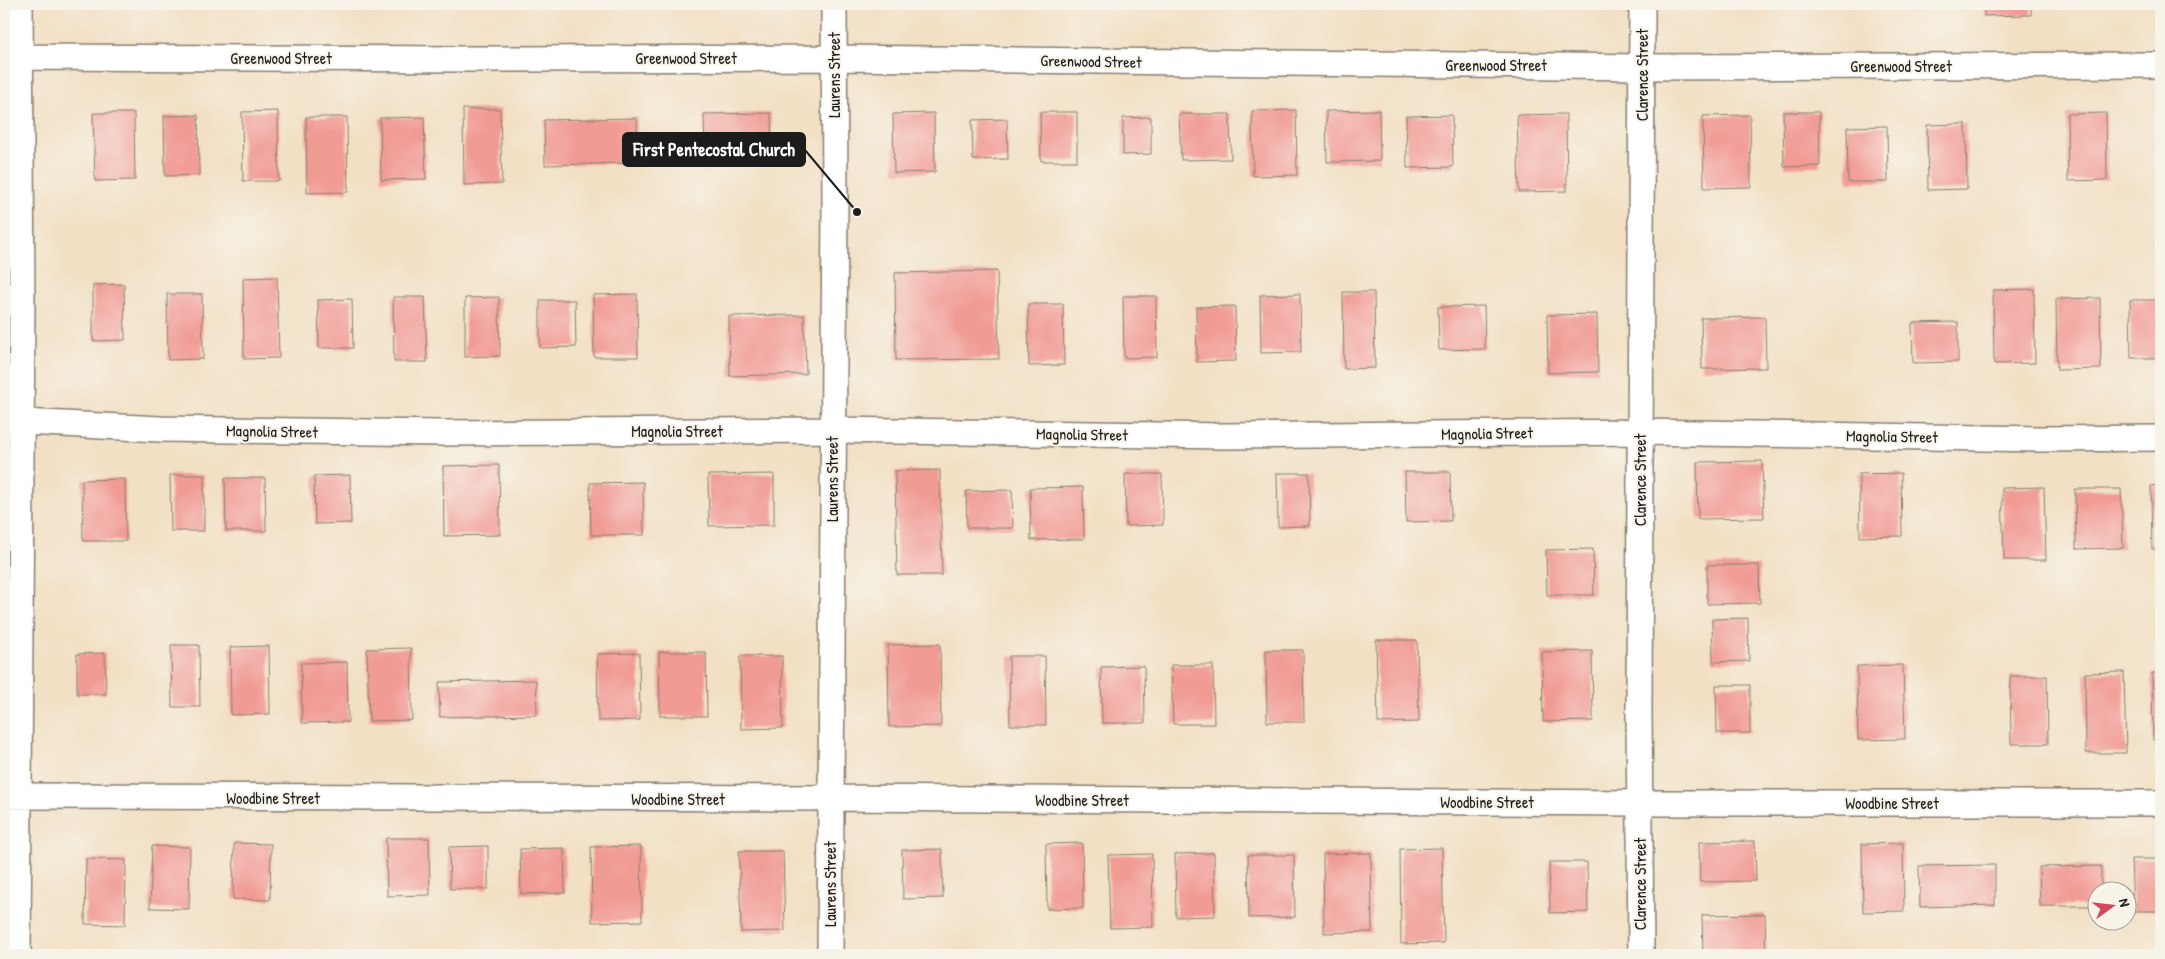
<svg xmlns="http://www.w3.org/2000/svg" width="2165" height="959" font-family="'Patrick Hand',sans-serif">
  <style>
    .building { fill: #f19b95 }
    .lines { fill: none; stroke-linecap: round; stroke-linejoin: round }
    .minor-casing { stroke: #877e70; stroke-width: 28 }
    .minor { stroke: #fff; stroke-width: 25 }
    .labels { text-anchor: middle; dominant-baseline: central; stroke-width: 4; stroke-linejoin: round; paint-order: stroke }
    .street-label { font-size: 16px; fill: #1c1c1c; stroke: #f7f3e8 }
    .leader { fill: none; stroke: #1c1c1c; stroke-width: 2 }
    .callout-dot { fill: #1c1c1c; stroke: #f7f3e8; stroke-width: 2 }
    .callout { fill: #1c1c1c; stroke: #1c1c1c; stroke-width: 2 }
    .callout-label { font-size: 18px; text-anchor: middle; font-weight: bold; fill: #fff }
  </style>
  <rect width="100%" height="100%" fill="#f7f3e8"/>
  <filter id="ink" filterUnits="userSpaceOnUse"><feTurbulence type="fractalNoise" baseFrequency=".02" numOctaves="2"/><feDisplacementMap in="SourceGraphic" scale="10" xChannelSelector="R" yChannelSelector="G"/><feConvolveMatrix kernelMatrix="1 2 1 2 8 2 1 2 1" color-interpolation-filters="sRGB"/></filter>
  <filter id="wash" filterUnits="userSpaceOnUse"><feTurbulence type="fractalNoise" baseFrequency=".0096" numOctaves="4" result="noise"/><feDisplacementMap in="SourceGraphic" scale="20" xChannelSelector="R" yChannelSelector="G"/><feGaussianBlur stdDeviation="1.12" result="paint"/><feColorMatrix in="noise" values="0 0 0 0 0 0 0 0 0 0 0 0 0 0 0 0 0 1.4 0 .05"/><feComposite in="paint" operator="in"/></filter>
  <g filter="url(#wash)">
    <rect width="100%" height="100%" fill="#f2e0c4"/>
    <g id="blocks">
      <!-- building -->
      <path class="building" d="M1697,4H1739V8H1697Z
        M1984,4H2031V15L1984,16Z
        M463,109H500L502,184L464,185Z
        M1296,110L1297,175L1253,176L1252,111Z
        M1379,110L1380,161L1327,162L1326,111Z
        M278,111L279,181H243L242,112Z
        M1040,112H1077V161H1041Z
        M1783,112H1819L1820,166L1784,167Z
        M93,113H134L135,180L95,181Z
        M771,113L772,151L705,153L704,114Z
        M934,113L935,172L894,173L893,114Z
        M2106,113L2107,180L2068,181L2067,114Z
        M1179,114H1230L1231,159L1181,160Z
        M1566,114L1567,191L1519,192L1517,115Z
        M198,115L199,175L165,176L164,116Z
        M1452,115L1453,167L1407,168L1406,116Z
        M1750,115L1751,187L1704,188L1703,116Z
        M306,117H347L348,192L307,193Z
        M424,117L426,179L381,180L380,118Z
        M1151,117V154L1123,155V118Z
        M637,118V163L545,165L544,120Z
        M1007,119L1008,159L973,160L972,120Z
        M1966,124L1967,189L1928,190L1927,125Z
        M1887,126L1888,182H1848L1847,127Z
        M997,271L999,359L896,360L895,273Z
        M277,277L279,358L244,359L243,278Z
        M124,284L125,340L93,341V285Z
        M2034,289L2035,363L1994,364L1993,290Z
        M1343,292H1374L1375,368L1344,369Z
        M167,294H202L203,359L168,360Z
        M637,294L638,357H594L593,295Z
        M1300,294L1301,352L1261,353L1260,295Z
        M1123,296H1156L1157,357L1124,358Z
        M393,297H425L427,362H394Z
        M499,297L500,356L465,357V298Z
        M2100,298L2101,369L2057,370L2056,299Z
        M352,299L353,348H319L318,300Z
        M540,300H575L576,347L540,348Z
        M2130,300H2161V358H2131Z
        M1028,304H1063L1064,365L1029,366Z
        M1235,306L1236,361L1197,362L1196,307Z
        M1484,306L1485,349L1439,350L1438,307Z
        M1597,314L1598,372L1548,373L1547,315Z
        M804,315L806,374L730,376L729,316Z
        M1765,317L1766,368L1702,369L1701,318Z
        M1958,322V362L1913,363L1912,323Z
        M1762,461L1764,518L1698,519L1697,462Z
        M499,465L500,535L444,536L443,466Z
        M940,470L942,575H897L895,471Z
        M1405,472H1450L1451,521L1406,522Z
        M1277,473H1309L1310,526L1278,527Z
        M1901,473L1902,536L1860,537L1859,474Z
        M774,474V525L709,526L708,475Z
        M1125,474H1162L1163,525L1126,526Z
        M170,475H204V531H171Z
        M350,475L351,523L315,524L314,476Z
        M225,478H265L266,531H226Z
        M125,479L126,541H83L82,480Z
        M643,482L644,535H591L590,483Z
        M2161,485V549H2152L2151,486Z
        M1083,487L1084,539L1031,540L1030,488Z
        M2044,487L2046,560H2004L2002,488Z
        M2075,489H2121L2123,548L2076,549Z
        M1012,490L1013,528H967L966,491Z
        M1593,549L1594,595H1547L1546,550Z
        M1707,565H1759L1760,603L1707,604Z
        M1748,618L1749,661L1713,662L1712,619Z
        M1376,640H1417L1419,722L1378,723Z
        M940,644L941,726L889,727L888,645Z
        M171,645H199L200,707H172Z
        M269,646L270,714L231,715L230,647Z
        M411,648L412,720L369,721L367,649Z
        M1266,650H1303L1304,722H1267Z
        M1592,651L1593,721L1543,722L1542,652Z
        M659,652H706L707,716H660Z
        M105,653L106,694H77V654Z
        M639,653L640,720L598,721L597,654Z
        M740,656H782L783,728L741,729Z
        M1009,656H1045L1046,725H1010Z
        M347,662L348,722L302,723L301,663Z
        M1171,665H1213L1214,724H1173Z
        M1903,665L1905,739L1858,740L1857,666Z
        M1144,666L1145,723H1102L1101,667Z
        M2124,672L2126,753H2086L2085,673Z
        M2152,673H2161V740H2153Z
        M2010,676H2047L2048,744H2011Z
        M536,680L537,715L440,717L439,682Z
        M1716,685H1750V733H1717Z
        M386,838H429L430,895L387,896Z
        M1755,841L1756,881L1700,882L1699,842Z
        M234,843L271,844L270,900L233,899Z
        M1082,843L1083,908L1047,909L1046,844Z
        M1903,843L1904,911L1863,912L1862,844Z
        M152,846L190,847L189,909L150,908Z
        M488,846V889H450L449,847Z
        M641,846L642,921L592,922L591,847Z
        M564,848L565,893L521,894L520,849Z
        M1442,848L1444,943L1401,944L1400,849Z
        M942,849L943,898L903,899L902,850Z
        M739,851H783L785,931L741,932Z
        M1214,853L1215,916L1176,917L1175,854Z
        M1371,853L1372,932L1324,933L1323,854Z
        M1152,854L1153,927L1110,928L1108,855Z
        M1248,855H1294L1295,917L1249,918Z
        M86,859L126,860L125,925L85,924Z
        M2131,859H2161V911H2133Z
        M1549,862H1587L1588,912L1550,913Z
        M1995,865V905L1920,907L1919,866Z
        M2101,866V892H2098V906H2040L2039,867Z
        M1765,914L1766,955H1703L1702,915Z"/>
    </g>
  </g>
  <g filter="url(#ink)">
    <use href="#blocks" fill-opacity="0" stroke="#877e70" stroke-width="1"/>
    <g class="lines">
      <defs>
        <path id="minor" d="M20,57L472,59L834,58L1642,67L2161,65
          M4,421L160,429L441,433L832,430L1224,436L1640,432L2041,439L2161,438
          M4,796L831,798L1640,803H2161
          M18,955L22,301L20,4
          M830,955L835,203L834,4
          M1641,955L1639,711L1642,4"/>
      </defs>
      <!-- minor casing -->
      <use href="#minor" class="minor-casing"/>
      <!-- minor -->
      <use href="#minor" class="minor"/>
    </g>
  </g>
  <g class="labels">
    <!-- street labels -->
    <g class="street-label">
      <text x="281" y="58">Greenwood Street</text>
      <text x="686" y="58">Greenwood Street</text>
      <text transform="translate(1091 61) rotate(1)">Greenwood Street</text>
      <text x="1496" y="65">Greenwood Street</text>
      <text x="1901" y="66">Greenwood Street</text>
      <text transform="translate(834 75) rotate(-90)">Laurens Street</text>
      <text transform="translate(1642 75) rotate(-90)">Clarence Street</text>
      <text transform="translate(272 431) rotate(1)">Magnolia Street</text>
      <text x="677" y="431">Magnolia Street</text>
      <text transform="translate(1487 433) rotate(-1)">Magnolia Street</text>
      <text transform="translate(1082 434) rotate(1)">Magnolia Street</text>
      <text transform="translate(1892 436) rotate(1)">Magnolia Street</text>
      <text transform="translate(832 479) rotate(-90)">Laurens Street</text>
      <text transform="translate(1640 480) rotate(-90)">Clarence Street</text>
      <text x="273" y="798">Woodbine Street</text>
      <text x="678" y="799">Woodbine Street</text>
      <text x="1082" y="800">Woodbine Street</text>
      <text x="1487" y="802">Woodbine Street</text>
      <text x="1892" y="803">Woodbine Street</text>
      <text transform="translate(830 884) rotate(-90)">Laurens Street</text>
      <text transform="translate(1640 884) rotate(-90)">Clarence Street</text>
    </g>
  </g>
  <!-- callouts -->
  <path class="leader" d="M857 212L805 150"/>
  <circle class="callout-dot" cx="857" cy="212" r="5"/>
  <rect class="callout" x="623" y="133" width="182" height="33" rx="5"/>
  <g class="callout-label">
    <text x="714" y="156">First Pentecostal Church</text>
  </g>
  <!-- margin -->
  <rect width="2165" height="959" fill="none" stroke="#f7f3e8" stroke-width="20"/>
  <!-- north arrow -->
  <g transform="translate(2112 906) rotate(75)"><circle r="24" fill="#f7f3e8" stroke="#9f9d96"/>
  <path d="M0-4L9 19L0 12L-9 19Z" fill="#d1495b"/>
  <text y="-8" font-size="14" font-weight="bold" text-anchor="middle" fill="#1c1c1c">N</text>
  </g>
</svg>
